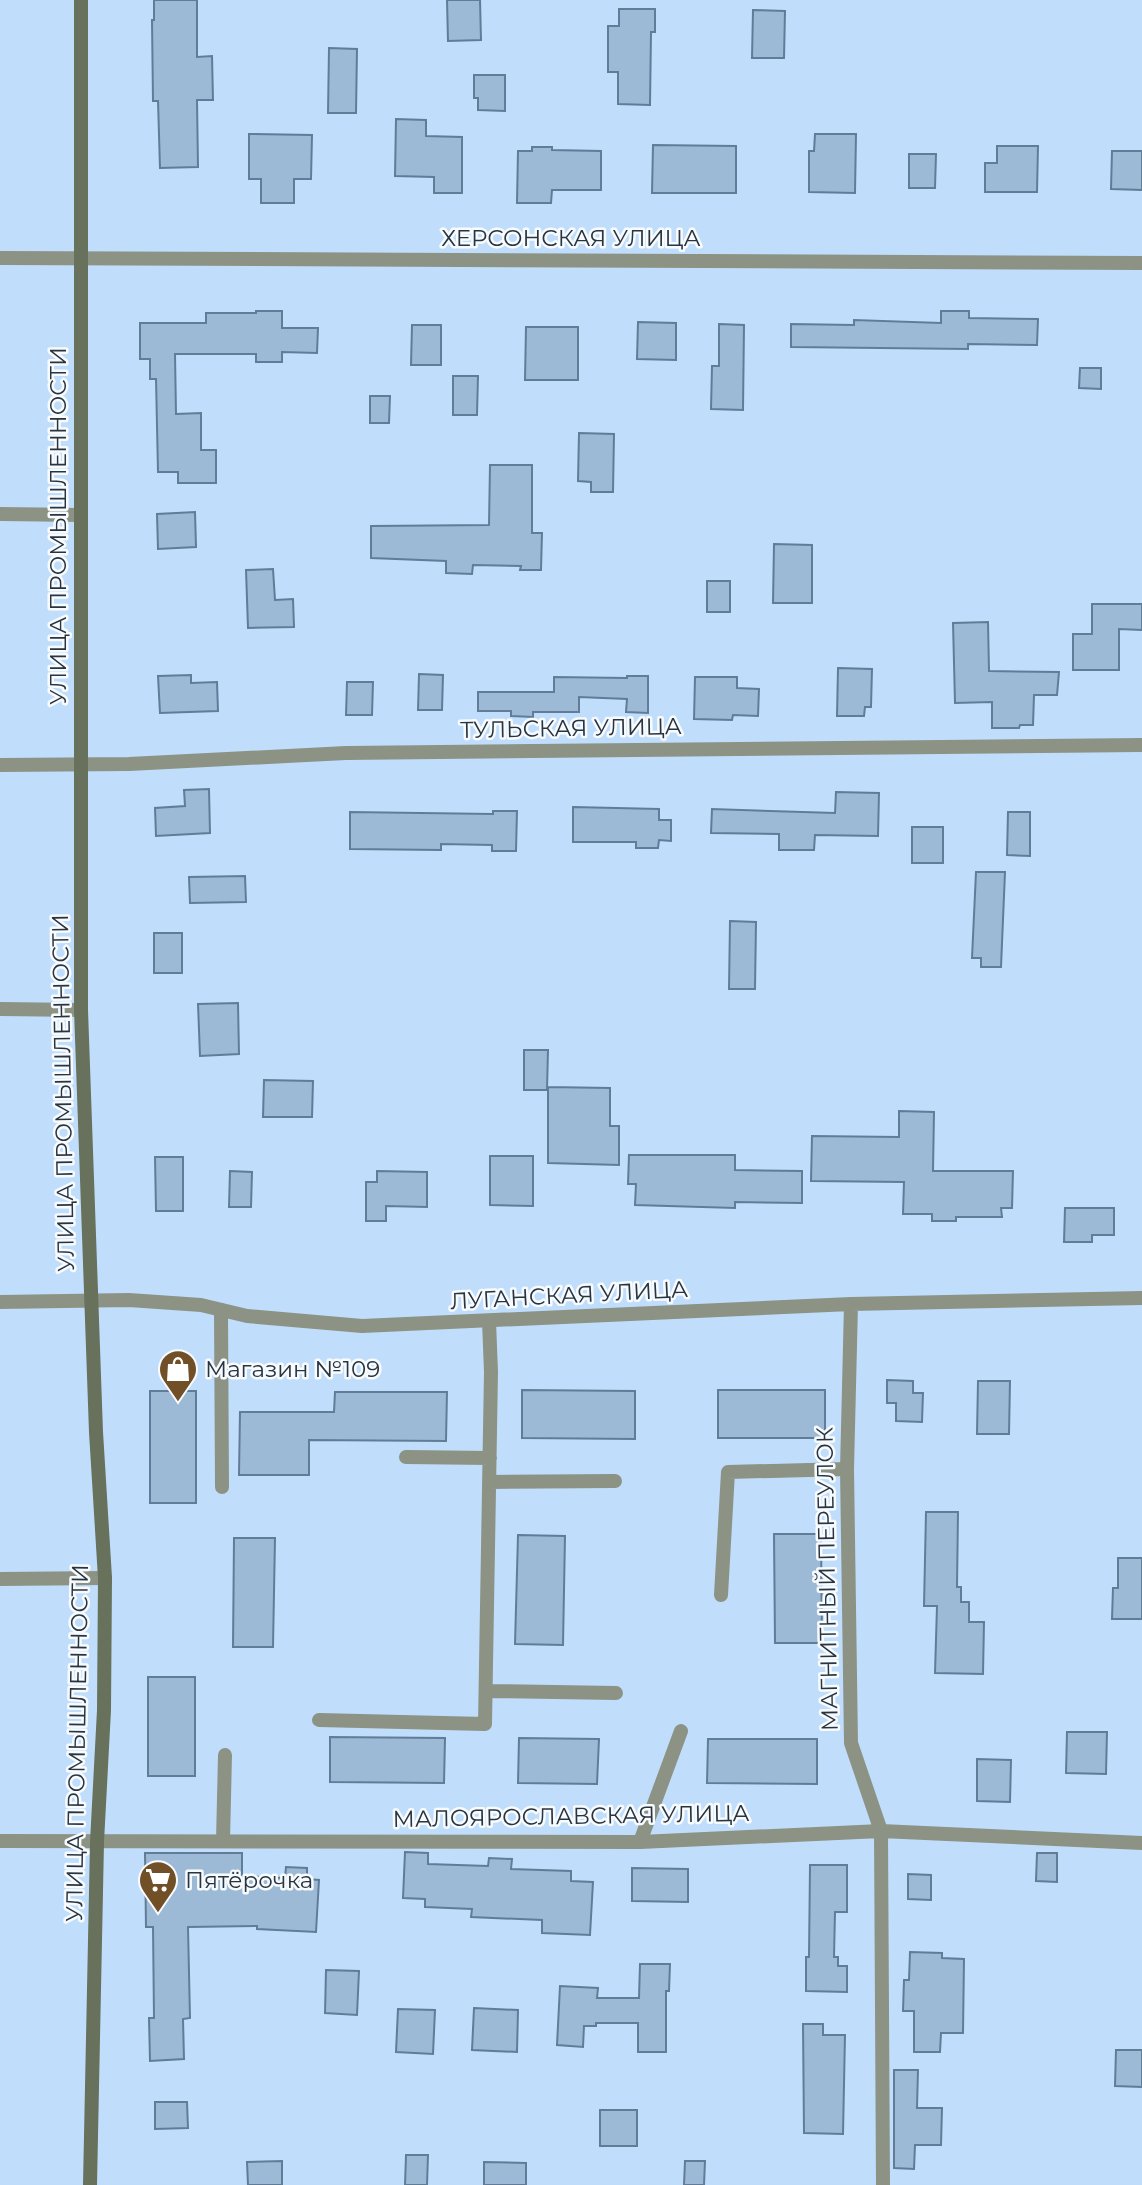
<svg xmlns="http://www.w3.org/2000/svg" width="1142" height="2185" font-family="Montserrat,sans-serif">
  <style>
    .building { fill: #9cb9d6; stroke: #617c97; stroke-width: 2 }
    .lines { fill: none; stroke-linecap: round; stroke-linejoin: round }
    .lane { stroke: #8c9384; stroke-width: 14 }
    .street { stroke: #8c9384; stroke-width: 14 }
    .secondary { stroke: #67715b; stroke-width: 14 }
    .labels { text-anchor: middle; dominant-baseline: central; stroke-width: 5; stroke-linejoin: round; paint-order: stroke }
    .street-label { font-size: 23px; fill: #28343f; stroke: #f8fbfe }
    .poi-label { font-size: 23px; fill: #28343f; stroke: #f8fbfe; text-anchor: start }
  </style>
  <rect width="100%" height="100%" fill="#c0defc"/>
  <!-- building -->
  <path class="building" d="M154,0H197V57L212,56L213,100H197L198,167L160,168L158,101H153L152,20H154Z
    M447,0H480L481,40L448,41Z
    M619,9H655V32H651L650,105L618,104V72H608V26H619Z
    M753,10L785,11L784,58H752Z
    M329,48L357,49L356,113H328Z
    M474,75H505V111L478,110V98H474Z
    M396,119L426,120V136L462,137V193H434V177L395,176Z
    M249,134L312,135L311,179H294V203H261V179H249Z
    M815,134H856L855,193L809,192V151H814Z
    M653,145L736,146V193H652Z
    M997,146H1038L1037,192H985V163H997Z
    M532,147H552V150L601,151V190H552L551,203H517L518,151H532Z
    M1112,151H1142V190L1111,189Z
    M909,154H936L935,188H909Z
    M256,311H282V328H318L317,353L282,352V362H256V354H175L176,414L201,413V450H216V483H178V472H158L156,379H150V359H140V323H206V313H256Z
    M941,311H969V318L1038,319L1037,345L968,344V349L791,347V324L854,325V320L941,323Z
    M638,322L676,323V360L637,359Z
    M719,324L744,325L743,410L711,409L712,366H719Z
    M412,325H441V365H411Z
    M526,327H578V380H525Z
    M1080,368H1101V389L1079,388Z
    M453,376H478L477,415H453Z
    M370,396H390L389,423H370Z
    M579,433L614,434L613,492H591V482L578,481Z
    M490,465H532V533H542L541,570H520L521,566L473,565L472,574L446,573V561L371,558V526L489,525Z
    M195,512L196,547L158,549L157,514Z
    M774,544L812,545V603H773Z
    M273,569L275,600L293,599L294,627L248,628L246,570Z
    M707,581H730V612H707Z
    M1092,604H1142V630L1119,629V670H1073V634H1092Z
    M988,622L989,671L1059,672L1057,695H1034L1033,725H1020L1019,728H992V702L955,703L953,623Z
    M838,668L872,669L871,707H865L864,716H837Z
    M419,674L443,675L442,710H418Z
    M191,675V683L217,682L218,711L160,713L158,676Z
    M627,676H648V713L626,712L627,699L579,697V712H533V717L511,716V711H478V692H554V677L627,678Z
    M695,677H737V688L759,689L758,716L733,715L732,720L694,719Z
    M347,682H373L372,715H346Z
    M209,789L210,833L156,836L155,808L185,806L184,790Z
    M836,792L879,793L878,836L815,835L814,850H779V834L711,833L712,809L835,813Z
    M573,807L659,809V820H671V841L659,840L658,848H636V842H573Z
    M493,811H517L516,851H492V845L441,844V850L350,849V812L493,814Z
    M1008,812H1030V856L1007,855Z
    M912,827H943V863H912Z
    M976,872H1005L1001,967H981V958H972Z
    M245,876L246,902L190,903L189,877Z
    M730,921L756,922L755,989H729Z
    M154,933H182V973H154Z
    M238,1003L239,1054L200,1056L198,1004Z
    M524,1050H548L547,1090H524Z
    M264,1080L313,1081L312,1117H263Z
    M548,1087L610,1088V1126H619V1165L548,1163Z
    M899,1111L934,1112L933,1171H1013L1012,1208H1001L1002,1217H956V1221H932V1214H903L904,1182L811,1181L812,1136L899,1137Z
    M629,1155H735V1170L802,1171V1203L735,1202V1208L635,1205L636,1184H628Z
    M490,1156H533V1206L490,1205Z
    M155,1157H183V1211H156Z
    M230,1171L252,1172L251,1207H229Z
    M377,1171L427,1172V1207L386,1206V1221H366V1182H377Z
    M1065,1208H1114V1235H1092V1242H1064Z
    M887,1380L913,1381V1393H923L922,1422L896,1421V1403H887Z
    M978,1381H1010L1009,1434H977Z
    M522,1390L635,1391V1439L522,1438Z
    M718,1390H825V1438H718Z
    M150,1391H196V1503H150Z
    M335,1392H447L446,1441L309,1440V1475H239L240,1412H334Z
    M926,1512H958L957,1587H961V1602H969V1622H984L983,1674L935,1673L937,1606H924Z
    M774,1534H821L822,1643H775Z
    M518,1535L565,1536L563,1645L515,1644Z
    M234,1538H275L273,1647H233Z
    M1118,1558H1142V1619H1112L1113,1588H1118Z
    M148,1677H195V1776H148Z
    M1067,1732H1107L1106,1774L1066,1773Z
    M330,1737L445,1738L444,1783L330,1782Z
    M519,1738L599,1739L597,1784L518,1783Z
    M708,1739H817V1784L707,1783Z
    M977,1759L1011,1760L1010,1802L977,1801Z
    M405,1852L428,1853V1864L488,1866L489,1858L512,1859L511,1869L571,1871V1881L593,1882L590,1935L542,1933V1920L471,1917L472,1909L425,1907V1899L403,1898Z
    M145,1853H242V1876L285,1878L286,1867L307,1868V1879L319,1880L316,1932L257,1929V1926L188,1927L190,2018L183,2019L184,2059L150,2061L149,2018H154L153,1927H146Z
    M1037,1853H1057V1882L1036,1881Z
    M810,1865H847V1912H835L834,1957H838V1966H847V1992L806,1991V1957H809Z
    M632,1868L688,1869V1902L632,1901Z
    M908,1874L931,1875V1900L908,1899Z
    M910,1952L942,1953V1958L964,1959L963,2033H941L940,2052H914V2011H903L904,1980H909Z
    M640,1964H670L669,1991H666V2052H638V2023H596V2026H584L583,2047L557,2045L560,1986L598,1988L597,1998H639Z
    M326,1970L359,1971L357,2015L325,2013Z
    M474,2008L518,2010L517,2052L472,2050Z
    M398,2009L435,2010L433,2054L396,2052Z
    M803,2024H823V2035H845L843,2134L804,2133Z
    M1116,2050H1142V2087L1115,2086Z
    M894,2070H918L917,2108H942L941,2145H915L914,2169L894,2168Z
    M155,2102H187L188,2128L155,2129Z
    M600,2110H637V2146H600Z
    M406,2155H428L427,2185H405Z
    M282,2161V2185H248L247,2162Z
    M685,2161H705L704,2185H684Z
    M484,2162L526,2163V2185H484Z"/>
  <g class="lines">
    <!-- lane -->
    <path class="lane" d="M221,1310L222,1487
      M406,1457L490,1458
      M489,1482L615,1481
      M721,1595L728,1472L847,1469
      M486,1691L616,1693
      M319,1720L485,1724L491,1372L489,1321
      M223,1841L225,1755
      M640,1842L681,1731"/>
    <!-- street -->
    <path class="street" d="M0,258L1142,263
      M0,514L81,515
      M0,765L129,764L346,753L1142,745
      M0,1009L81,1010
      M0,1302L129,1300L201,1305L247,1316L362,1326L851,1304L1142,1298
      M851,1304L847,1469L851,1743L881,1831L883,2185
      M0,1579L105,1578
      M0,1841L640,1842L881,1831L1142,1843"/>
    <!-- secondary -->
    <path class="secondary" d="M81,0V1010L96,1432L105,1578L104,1710L97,1842L90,2185"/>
  </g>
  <!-- icons -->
  <defs>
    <symbol id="shop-pin" viewBox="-11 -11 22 30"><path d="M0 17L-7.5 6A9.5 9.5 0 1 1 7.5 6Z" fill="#714f27" stroke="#f8fbfe"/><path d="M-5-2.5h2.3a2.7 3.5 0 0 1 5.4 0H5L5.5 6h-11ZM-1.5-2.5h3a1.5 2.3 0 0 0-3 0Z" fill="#fff"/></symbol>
    <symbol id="supermarket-pin" viewBox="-11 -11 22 30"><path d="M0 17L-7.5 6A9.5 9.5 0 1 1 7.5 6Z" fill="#714f27" stroke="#f8fbfe"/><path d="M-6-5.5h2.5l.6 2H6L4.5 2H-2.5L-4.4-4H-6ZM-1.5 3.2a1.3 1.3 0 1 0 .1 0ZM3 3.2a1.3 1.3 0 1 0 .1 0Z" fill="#fff"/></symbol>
  </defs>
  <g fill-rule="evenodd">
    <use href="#shop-pin" x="156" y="1347" width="44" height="60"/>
    <use href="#supermarket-pin" x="136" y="1858" width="44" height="60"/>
  </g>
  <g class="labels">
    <!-- street labels -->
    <g class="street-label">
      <text x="571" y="238">ХЕРСОНСКАЯ УЛИЦА</text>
      <text transform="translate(58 526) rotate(-90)">УЛИЦА ПРОМЫШЛЕННОСТИ</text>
      <text transform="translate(571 728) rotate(-1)">ТУЛЬСКАЯ УЛИЦА</text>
      <text transform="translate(63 1093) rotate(-91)">УЛИЦА ПРОМЫШЛЕННОСТИ</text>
      <text transform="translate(569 1295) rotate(-3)">ЛУГАНСКАЯ УЛИЦА</text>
      <text transform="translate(827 1579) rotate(-91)">МАГНИТНЫЙ ПЕРЕУЛОК</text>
      <text transform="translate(77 1743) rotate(-89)">УЛИЦА ПРОМЫШЛЕННОСТИ</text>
      <text transform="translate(571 1816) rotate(-1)">МАЛОЯРОСЛАВСКАЯ УЛИЦА</text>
    </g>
    <!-- poi labels -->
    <g class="poi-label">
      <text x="205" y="1369">Магазин №109</text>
      <text x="185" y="1880">Пятёрочка</text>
    </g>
  </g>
</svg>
